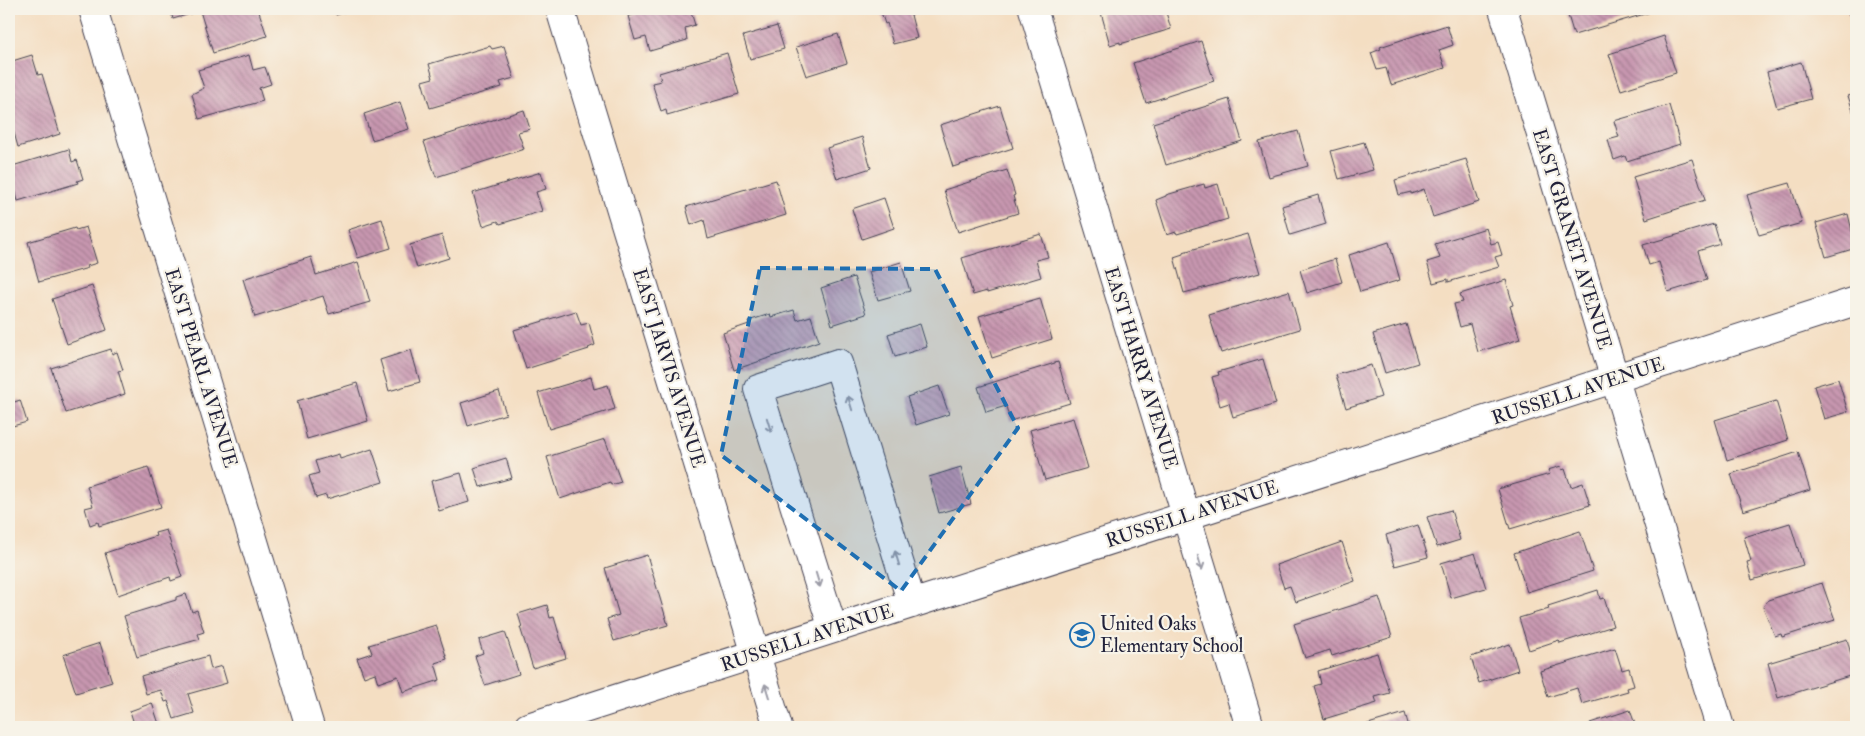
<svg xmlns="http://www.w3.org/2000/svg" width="1865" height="736" font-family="'IM FELL Double Pica',serif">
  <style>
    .building { fill: url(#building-back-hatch) }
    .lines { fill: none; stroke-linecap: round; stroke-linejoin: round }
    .minor-casing { stroke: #423e4f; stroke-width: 30 }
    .minor { stroke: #fff; stroke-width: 28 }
    .oneway { stroke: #9c9ca7 }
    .marked { fill: #1f6fb2; fill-opacity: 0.2; stroke: #1f6fb2; stroke-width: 4; stroke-dasharray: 10 6; stroke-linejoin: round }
    .labels { text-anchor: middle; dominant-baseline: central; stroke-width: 4.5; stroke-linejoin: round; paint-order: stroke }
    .street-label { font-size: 19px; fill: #22223b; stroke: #f7f3e8 }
    .poi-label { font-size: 19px; fill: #22223b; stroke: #f7f3e8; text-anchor: start }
  </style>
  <defs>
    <pattern id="building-back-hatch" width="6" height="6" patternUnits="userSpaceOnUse" patternTransform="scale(1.25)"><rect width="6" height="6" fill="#c897b0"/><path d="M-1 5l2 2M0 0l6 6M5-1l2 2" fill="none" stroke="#a27b90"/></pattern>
  </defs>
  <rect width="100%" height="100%" fill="#f7f3e8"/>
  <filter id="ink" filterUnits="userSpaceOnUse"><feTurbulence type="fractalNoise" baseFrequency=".02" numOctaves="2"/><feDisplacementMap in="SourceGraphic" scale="10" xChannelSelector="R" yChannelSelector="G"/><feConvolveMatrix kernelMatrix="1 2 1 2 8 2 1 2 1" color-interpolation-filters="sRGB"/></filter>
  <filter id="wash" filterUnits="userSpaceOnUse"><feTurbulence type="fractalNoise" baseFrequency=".0096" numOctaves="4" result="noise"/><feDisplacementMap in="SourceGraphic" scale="20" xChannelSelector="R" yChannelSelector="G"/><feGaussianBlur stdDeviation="1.12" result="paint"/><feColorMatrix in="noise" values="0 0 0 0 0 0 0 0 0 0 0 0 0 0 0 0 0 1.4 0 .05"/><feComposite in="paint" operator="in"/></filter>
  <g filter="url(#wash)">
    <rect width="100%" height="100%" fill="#f4dec2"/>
    <g id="blocks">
      <!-- building -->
      <path class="building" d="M170,9H258L267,36L213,53L200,11L173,19Z
        M334,9H355L336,15Z
        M638,9H690L695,25L685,28L687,40L650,51L646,37L635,40L628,16L640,13Z
        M880,9H931L911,15L917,38L893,44L887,23L885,24Z
        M1100,9H1165L1171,29L1120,44V42L1110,45Z
        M1566,9H1649L1651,12L1574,35Z
        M1847,9H1856V13L1849,15Z
        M1447,25L1453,45L1439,50L1445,68L1391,85L1386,68L1377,70L1371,53L1381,49L1380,47Z
        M777,26L784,49L750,59L743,36Z
        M838,34L847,63L806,76L796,47Z
        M1664,36L1676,73L1621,90L1609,54Z
        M1201,41L1214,81L1146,103L1133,63Z
        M490,46L492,49L504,46L514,78L500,82L502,87L430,108L422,81L433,78L429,64Z
        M727,53L739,94L667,115L666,109L661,111L652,83L661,81L659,73Z
        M32,55L38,75L42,74L60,134L18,147L9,115V62Z
        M249,55L253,70L265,67L271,84L259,88L263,101L199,119L192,94L204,88L198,70Z
        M1801,62L1811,99L1777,108L1767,72Z
        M1856,94V120L1848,96Z
        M1229,99L1242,141L1166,165L1153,123Z
        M400,102L409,129L372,140L364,114Z
        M1669,105L1680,144L1627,161L1625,156L1614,160L1608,140L1619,137L1614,121Z
        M1000,106L1013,148L953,167L940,125Z
        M524,110L530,129L518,132L524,149L436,177L424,142Z
        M1298,131L1308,166L1269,177L1259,142Z
        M862,137L871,168L837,179L827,148Z
        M1364,142L1373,170L1339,179L1331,151Z
        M69,149L72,162L77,160L83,179L77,181L78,183L18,201L9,167Z
        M1466,159L1479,202L1433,217L1424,189L1411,194V192L1399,195L1395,180Z
        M1692,159L1705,200L1646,219L1633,177Z
        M1007,170L1015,195L1013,196L1018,213L958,232L944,190Z
        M541,172L546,189L536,192L542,211L500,224L498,221L483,226L473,193Z
        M776,180L786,215L708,239L704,220L691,225L686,207Z
        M1790,183L1802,223L1759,235L1747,195Z
        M1204,184L1205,188L1218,184L1228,219L1177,234L1176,232L1167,235L1156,200L1166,196V195Z
        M1318,195L1326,224L1290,235L1282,206Z
        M884,198L894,228L862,239L852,209Z
        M1848,214L1856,248L1826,257L1816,223Z
        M382,219L391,248L358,258L348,230Z
        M1714,224L1720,244L1698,251L1707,280L1668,292L1659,262L1649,265L1643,245Z
        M86,227L97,263L87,266L88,268L39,282L28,242L75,228L76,230Z
        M1486,228L1491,244L1498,242L1502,255L1495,257L1499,267L1448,282V279L1433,283L1427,262L1440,258L1435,244Z
        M1041,234L1048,257L1036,260L1041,277L987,293V291L973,295L962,258Z
        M1248,234L1260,273L1184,293L1174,257L1183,254V252Z
        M442,235L449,258L417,268L410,245Z
        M1389,242L1400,280L1360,292L1349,255Z
        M311,257L316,275L358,262L370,302L329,314L323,296L255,317L243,279Z
        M1335,259L1342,282L1307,293L1300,270Z
        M901,262L910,291L878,300L869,272Z
        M854,277L866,314L832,325L821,288Z
        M1506,280L1513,305L1510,306L1520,339L1478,352L1470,324L1460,327L1454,304L1463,302L1460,294Z
        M92,286L107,330L67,344L52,299Z
        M1289,291L1300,329L1221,353L1209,315Z
        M1040,298L1052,339L992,358L979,316Z
        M794,310L797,320L811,316L819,341L734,370L723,333L749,324L748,321L770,314L771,317Z
        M576,311L581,325L589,323L595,345L588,348L589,349L526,369L514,330Z
        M920,324L927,347L895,357L888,334Z
        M1406,324L1418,363L1385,373L1373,334Z
        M111,349L112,354L117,352L123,370L118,371L125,394L66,413L51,368Z
        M411,350L420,382L389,391L380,360Z
        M1263,359L1276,404L1233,417L1229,403L1220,406L1212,377L1219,375L1218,372Z
        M1058,362L1070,403L1010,421L1006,406L986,412L978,387Z
        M1371,365L1381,397L1346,408L1336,375Z
        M591,377L594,389L608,385L615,409L549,429L538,393Z
        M1838,379L1848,412L1824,419L1814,386Z
        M357,383L368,421L307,439L297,401Z
        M939,386L949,414L916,425L907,397Z
        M499,391L506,414L468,426L461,403Z
        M20,400L27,422L9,427V404Z
        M1776,401L1788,440L1727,460L1715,420Z
        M1073,418L1088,468L1045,480L1030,430Z
        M605,439L621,482L611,485L610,482L560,499L547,457Z
        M372,449L383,482L327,499L326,495L316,498L309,476L319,473L315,461L339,454L340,459Z
        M1798,452L1810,490L1743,511L1731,474Z
        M506,458L512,478L480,487L474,468Z
        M1561,466L1562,470L1565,469L1571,487L1583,483L1590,505L1510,529L1498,489L1550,474L1548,470Z
        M148,467L161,507L99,526L98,522L90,525L85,508L93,506L87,486Z
        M961,467L971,504L939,513L929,477Z
        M461,473L469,502L439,511L431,481Z
        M1451,510L1460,540L1437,547L1427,517Z
        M1790,523L1803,565L1752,580L1747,562L1751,561L1744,537Z
        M1418,525L1428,557L1395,566L1386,535Z
        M166,530L182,577L171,581L170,577L118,595L105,553L156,536L155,533Z
        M1580,531L1593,571L1527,592L1514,553Z
        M1342,542L1355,581L1296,602L1290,586L1284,588L1276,565Z
        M1475,553L1486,588L1451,598L1441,563Z
        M647,555L668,625L614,641L607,619L619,615L605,568Z
        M1822,583L1835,620L1782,637L1781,634L1775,636L1763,607L1768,600Z
        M1598,590L1600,599L1604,598L1613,626L1560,643L1559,640L1529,650L1519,618L1549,609L1548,606Z
        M186,594L192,612L197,610L204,632L198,634L200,639L137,657L124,616L176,600V597Z
        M1379,597L1392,637L1332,656L1330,650L1305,658L1294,624Z
        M547,605L550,618L554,617L566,658L533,668L520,627H522L518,614Z
        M436,625L447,659L435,663L440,680L403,692L398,676L378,683L375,673L364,677L357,658L372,653L369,645Z
        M505,632L519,674L485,685L475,656L483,653L479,640Z
        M1847,639L1856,674L1778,698L1768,663Z
        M100,643L112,682L76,693L63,655Z
        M1510,644L1518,670L1479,683L1471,657Z
        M1615,648L1622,670L1629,668L1634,686L1627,688L1628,691L1582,704L1577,688L1548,697L1540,671Z
        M1377,653L1390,693L1375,697L1377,703L1324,719L1314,686L1321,684L1318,671Z
        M208,656L211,669L222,666L227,683L188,694L194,713L174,719L168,701L165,702L161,690L146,694L141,676Z
        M152,703L160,727H135L130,711Z
        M1630,710L1636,727H1591L1590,723Z
        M1405,713L1409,727H1358Z"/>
    </g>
  </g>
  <g filter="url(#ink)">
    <use href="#blocks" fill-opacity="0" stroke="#423e4f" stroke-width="1"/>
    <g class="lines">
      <defs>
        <path id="minor" d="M93,9L310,727
          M560,9L778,727
          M1033,9L1250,727
          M1503,9L1720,727
          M833,629L758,389L838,363L912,604
          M528,727L1856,301"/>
      </defs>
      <!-- minor casing -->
      <use href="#minor" class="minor-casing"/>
      <!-- minor -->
      <use href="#minor" class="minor"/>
    </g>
    <!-- one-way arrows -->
    <defs><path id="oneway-shaft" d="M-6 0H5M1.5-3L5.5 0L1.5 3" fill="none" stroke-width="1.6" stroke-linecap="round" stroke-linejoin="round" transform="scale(1.25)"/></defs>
    <g class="oneway">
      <use href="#oneway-shaft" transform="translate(850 403) rotate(-107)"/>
      <use href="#oneway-shaft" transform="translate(769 425) rotate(73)"/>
      <use href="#oneway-shaft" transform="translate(897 558) rotate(-107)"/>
      <use href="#oneway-shaft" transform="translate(1200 563) rotate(73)"/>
      <use href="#oneway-shaft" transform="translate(818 580) rotate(73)"/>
      <use href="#oneway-shaft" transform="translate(767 691) rotate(-107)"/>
    </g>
  </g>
  <!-- marked area -->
  <path class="marked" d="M760,268L935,269L1018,428L901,591L721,455Z"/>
  <!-- icons -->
  <defs>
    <symbol id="school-ring" viewBox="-11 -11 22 22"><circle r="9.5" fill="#f7f3e8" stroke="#1f6fb2" stroke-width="1.5"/><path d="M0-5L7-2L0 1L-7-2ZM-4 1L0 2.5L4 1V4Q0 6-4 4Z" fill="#1f6fb2"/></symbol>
  </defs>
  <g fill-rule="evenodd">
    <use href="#school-ring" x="1068" y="621" width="28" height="28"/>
  </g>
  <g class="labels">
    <!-- street labels -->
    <g class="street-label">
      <text transform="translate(1572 239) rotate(73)">EAST GRANET AVENUE</text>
      <text transform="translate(201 368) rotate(73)">EAST PEARL AVENUE</text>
      <text transform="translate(669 368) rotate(73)">EAST JARVIS AVENUE</text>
      <text transform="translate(1141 368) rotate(73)">EAST HARRY AVENUE</text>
      <text transform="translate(1578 391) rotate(-18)">RUSSELL AVENUE</text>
      <text transform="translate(1192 514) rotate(-18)">RUSSELL AVENUE</text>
      <text transform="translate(807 638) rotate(-18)">RUSSELL AVENUE</text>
    </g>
    <!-- poi labels -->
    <g class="poi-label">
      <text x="1100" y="624">United Oaks<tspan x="1100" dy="22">Elementary School</tspan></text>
    </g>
  </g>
  <!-- margin -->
  <rect width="1865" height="736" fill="none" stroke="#f7f3e8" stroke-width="30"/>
</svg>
